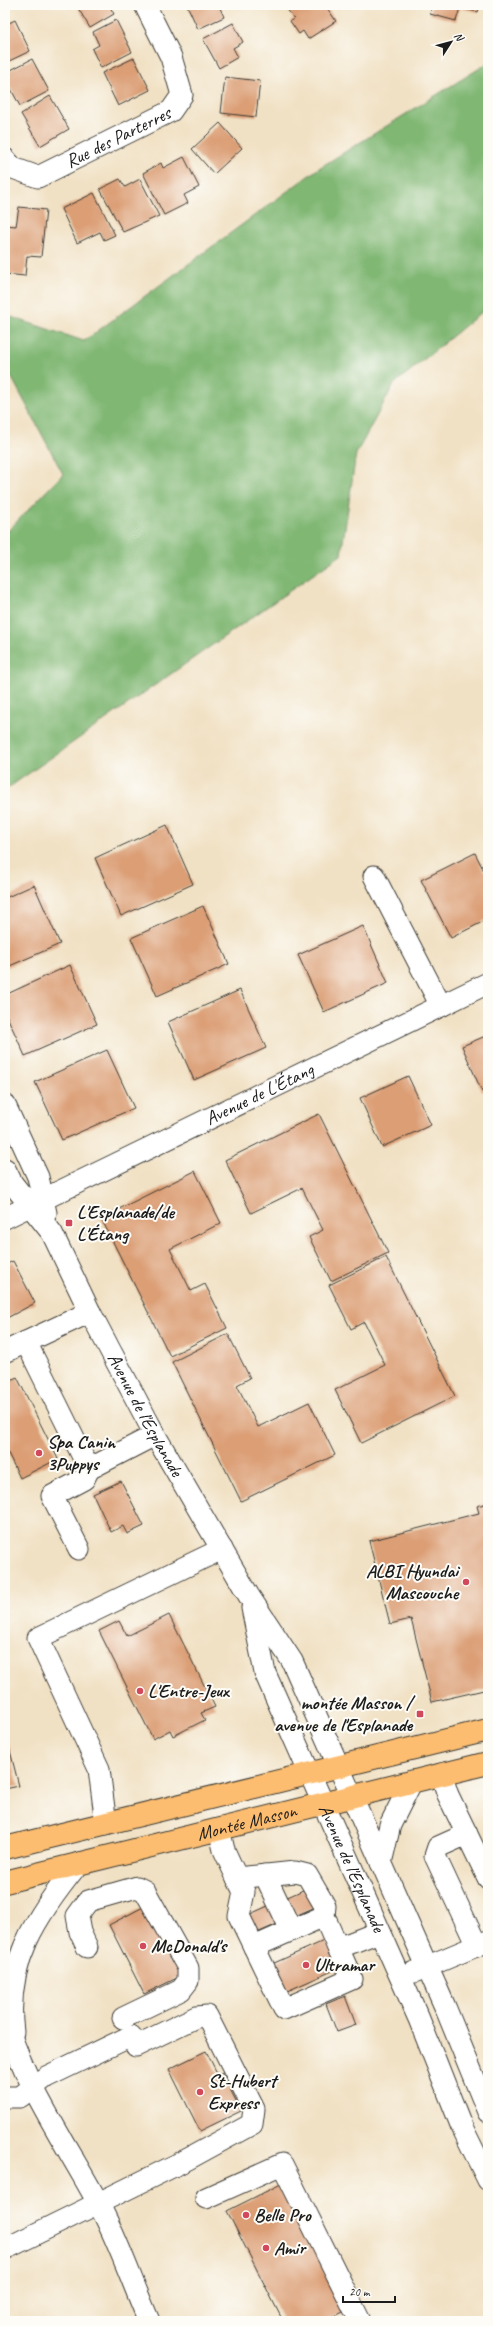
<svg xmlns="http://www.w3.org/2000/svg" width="493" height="2326" font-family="Caveat,sans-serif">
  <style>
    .forest { fill: #80b773; stroke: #4e6a48 }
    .building { fill: #db9e74 }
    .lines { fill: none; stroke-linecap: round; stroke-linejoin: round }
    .minor-casing { stroke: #3c3a35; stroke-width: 23 }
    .major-casing { stroke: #3c3a35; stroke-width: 24 }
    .minor { stroke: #fff; stroke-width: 21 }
    .major { stroke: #fcbd6f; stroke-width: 22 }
    .poi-dot { fill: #d1495b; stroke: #fdfcf7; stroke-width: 1.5 }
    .labels { text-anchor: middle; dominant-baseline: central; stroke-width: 4; stroke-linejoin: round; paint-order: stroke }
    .street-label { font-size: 19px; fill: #1c1c1c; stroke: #fdfcf7 }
    .poi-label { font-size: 19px; font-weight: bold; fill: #1c1c1c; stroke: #fdfcf7; text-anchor: start }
  </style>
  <rect width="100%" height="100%" fill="#fdfcf7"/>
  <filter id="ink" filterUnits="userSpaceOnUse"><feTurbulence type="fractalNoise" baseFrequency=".025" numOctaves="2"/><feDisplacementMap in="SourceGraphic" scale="8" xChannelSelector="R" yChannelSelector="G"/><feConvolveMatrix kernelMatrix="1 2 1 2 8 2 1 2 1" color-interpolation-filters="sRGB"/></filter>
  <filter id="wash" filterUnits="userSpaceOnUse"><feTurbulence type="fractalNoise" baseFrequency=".012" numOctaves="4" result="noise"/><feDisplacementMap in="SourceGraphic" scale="16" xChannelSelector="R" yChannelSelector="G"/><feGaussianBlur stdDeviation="0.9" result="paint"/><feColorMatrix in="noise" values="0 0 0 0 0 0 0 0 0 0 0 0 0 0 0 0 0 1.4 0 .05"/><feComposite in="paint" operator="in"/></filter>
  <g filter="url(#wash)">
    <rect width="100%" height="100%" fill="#f1e1c4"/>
    <!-- forest -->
    <path class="forest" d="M488,63V307L394,384L356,454L341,555L5,790V534L63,474L5,365V315L84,341L319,168Z"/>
    <g id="blocks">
      <!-- building -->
      <path class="building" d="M83,5H109L114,14L90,28L78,8Z
        M187,5H226L220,8L224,17L198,29Z
        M293,5H325L336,21L308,39L303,31L299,34L290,21L294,19L287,9Z
        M432,5H480L478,12L460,8L456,21L430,14Z
        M15,20L30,51L5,63V25Z
        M116,20L132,52L101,68L92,49L99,45L93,32Z
        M233,23L243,42L233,48L238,57L219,68L203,39Z
        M134,58L150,90L118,106L102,73Z
        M32,59L49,91L20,106L5,78V73Z
        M225,77L260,81L256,117L221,113Z
        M50,96L69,129L40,146L21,114Z
        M220,123L242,148L214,174L192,149Z
        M184,157L199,187L184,195L188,203L164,215L143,173L161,163L163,168Z
        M120,179L125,187L140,179L159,216L123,232L100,189Z
        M94,193L115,235L104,240L100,232L77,243L61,209Z
        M19,207L46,210L41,257L27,256L25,276L5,274V225L16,226Z
        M167,825L193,884L121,916L95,858Z
        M475,853L484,871L488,869V919L451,938L421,880Z
        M34,885L60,944L5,968V898Z
        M203,906L229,964L157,996L131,938Z
        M363,926L388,983L324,1012L298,955Z
        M70,965L97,1024L25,1056L5,1012V995Z
        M240,990L266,1048L194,1080L168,1022Z
        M488,1035V1089L482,1092L462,1046Z
        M107,1050L134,1108L62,1140L35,1082Z
        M408,1076L431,1125L382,1147L360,1098Z
        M319,1114L388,1253L331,1281L309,1237L323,1230L302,1188L251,1213L225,1160Z
        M195,1171L221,1223L170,1249L191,1291L205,1284L227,1328L170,1356L101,1218Z
        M386,1257L455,1396L361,1443L335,1390L385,1365L364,1322L351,1329L329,1285Z
        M13,1261L35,1303L5,1319V1265Z
        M228,1334L250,1378L237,1385L258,1427L309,1402L335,1455L241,1501L172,1362Z
        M17,1377L58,1459L20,1478L5,1447V1383Z
        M121,1481L144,1526L127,1534L123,1526L111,1532L93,1494Z
        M488,1503V1689L432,1702L411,1619L390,1624L369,1541L479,1513L477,1506Z
        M169,1615L215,1707L201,1713L205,1720L173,1736L170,1730L153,1739L99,1631L119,1621L127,1636Z
        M5,1731L19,1786L5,1789Z
        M314,1885L322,1904L255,1934L246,1916Z
        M147,1905L183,1975L144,1994L109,1925Z
        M326,1940L339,1968L285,1992L272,1964Z
        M345,1996L356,2025L337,2032L326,2004Z
        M206,2051L218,2075L222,2073L241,2111L200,2131L169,2069Z
        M281,2184L345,2311L325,2321H283L227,2211Z"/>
    </g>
  </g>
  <g filter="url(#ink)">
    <use href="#blocks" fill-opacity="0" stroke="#3c3a35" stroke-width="1"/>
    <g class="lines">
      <defs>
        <g id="minor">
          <path id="s1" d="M5,159L13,168L38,177L171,111L182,95L171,57L145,5"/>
          <path d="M374,876L441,1006"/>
          <path d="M5,1105L38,1177L46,1213"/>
          <path id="s2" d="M5,1169L12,1183L52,1233L90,1312L155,1435L249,1596L292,1661L446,2009L488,2112"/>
          <path id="s3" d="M5,1218L488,983"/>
          <path d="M90,1312L26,1342L89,1469L155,1435"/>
          <path d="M5,1352L26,1342"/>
          <path d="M79,1549L52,1496L84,1479L89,1469"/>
          <path id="s4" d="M252,1608L265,1673L419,2019L461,2125L488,2180"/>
          <path d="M441,1774L448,1795L488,1878"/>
          <path d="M106,1824L99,1769L38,1638L222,1549"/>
          <path d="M219,1829L224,1850L237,1878L295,1872L307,1875L325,1906L324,1916L338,1948L379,1932"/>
          <path d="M467,1834L438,1847L435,1856L477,1946"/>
          <path d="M381,1863L390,1825L412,1781"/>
          <path d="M265,1875L291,1930"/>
          <path d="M237,1878L244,1892L239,1916L254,1947L324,1916"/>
          <path d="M87,1947L80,1932L77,1916L88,1901L137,1887L145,1891L188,1968V1981L181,1990L123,2018"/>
          <path d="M254,1947L284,2009L352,1979L338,1948"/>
          <path d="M414,1972L488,1941"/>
          <path d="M5,2017C23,2082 65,2142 97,2201C117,2237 132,2282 149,2321"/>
          <path d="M13,2032C4,1963 37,1914 79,1863"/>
          <path d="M5,2097H20L46,2077L131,2036"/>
          <path d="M206,2198L282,2164L360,2321"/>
          <path d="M5,2249L188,2159L252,2124L254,2109L207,2016L196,2017L136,2046"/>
        </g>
        <g id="major">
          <path d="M5,1848L488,1730"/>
          <path id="s5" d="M5,1882L488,1763"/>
        </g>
      </defs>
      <!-- minor casing -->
      <use href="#minor" class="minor-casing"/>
      <!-- major casing -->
      <use href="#major" class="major-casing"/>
      <!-- minor -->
      <use href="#minor" class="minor"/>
      <!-- major -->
      <use href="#major" class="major"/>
    </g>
  </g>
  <!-- markers -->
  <g class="poi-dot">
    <rect x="65" y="1219" width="8" height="8" rx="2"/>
    <circle cx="39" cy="1453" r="4"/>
    <circle cx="466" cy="1582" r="4"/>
    <circle cx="140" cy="1691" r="4"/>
    <rect x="416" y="1710" width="8" height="8" rx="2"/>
    <circle cx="143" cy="1946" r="4"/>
    <circle cx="306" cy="1965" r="4"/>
    <circle cx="200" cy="2092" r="4"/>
    <circle cx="246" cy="2215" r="4"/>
    <circle cx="266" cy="2248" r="4"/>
  </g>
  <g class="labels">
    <!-- street labels -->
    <g class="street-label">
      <text stroke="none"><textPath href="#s1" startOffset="128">Rue des Parterres</textPath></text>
      <text stroke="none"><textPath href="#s3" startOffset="283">Avenue de L'Étang</textPath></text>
      <text stroke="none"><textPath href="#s2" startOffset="284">Avenue de l'Esplanade</textPath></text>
      <text stroke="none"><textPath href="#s5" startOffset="249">Montée Masson</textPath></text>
      <text stroke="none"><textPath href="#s4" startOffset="280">Avenue de l'Esplanade</textPath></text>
    </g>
    <!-- poi labels -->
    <g class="poi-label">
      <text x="77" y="1212">L'Esplanade/de<tspan x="77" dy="22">L'Étang</tspan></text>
      <text x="47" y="1442">Spa Canin<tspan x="47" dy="22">3Puppys</tspan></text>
      <text x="458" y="1571" text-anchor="end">ALBI Hyundai<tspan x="458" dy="22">Mascouche</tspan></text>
      <text x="148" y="1691">L'Entre-Jeux</text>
      <text x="412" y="1703" text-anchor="end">montée Masson /<tspan x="412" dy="22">avenue de l'Esplanade</tspan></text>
      <text x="151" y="1946">McDonald's</text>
      <text x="314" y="1965">Ultramar</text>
      <text x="208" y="2081">St-Hubert<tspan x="208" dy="22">Express</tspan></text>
      <text x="254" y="2215">Belle Pro</text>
      <text x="274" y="2248">Amir</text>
    </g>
  </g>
  <!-- margin -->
  <rect width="493" height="2326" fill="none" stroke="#fdfcf7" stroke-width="20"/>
  <!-- north arrow -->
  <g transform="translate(451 42) rotate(54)" stroke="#fdfcf7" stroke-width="3" paint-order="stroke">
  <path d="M0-3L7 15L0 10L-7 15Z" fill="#1c1c1c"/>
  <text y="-6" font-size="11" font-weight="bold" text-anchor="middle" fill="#1c1c1c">N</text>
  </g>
  <!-- scale -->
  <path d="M343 2296v6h52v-6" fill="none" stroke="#1c1c1c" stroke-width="2"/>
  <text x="349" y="2296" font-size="12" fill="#1c1c1c" stroke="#fdfcf7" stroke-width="3" paint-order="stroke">20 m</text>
</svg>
